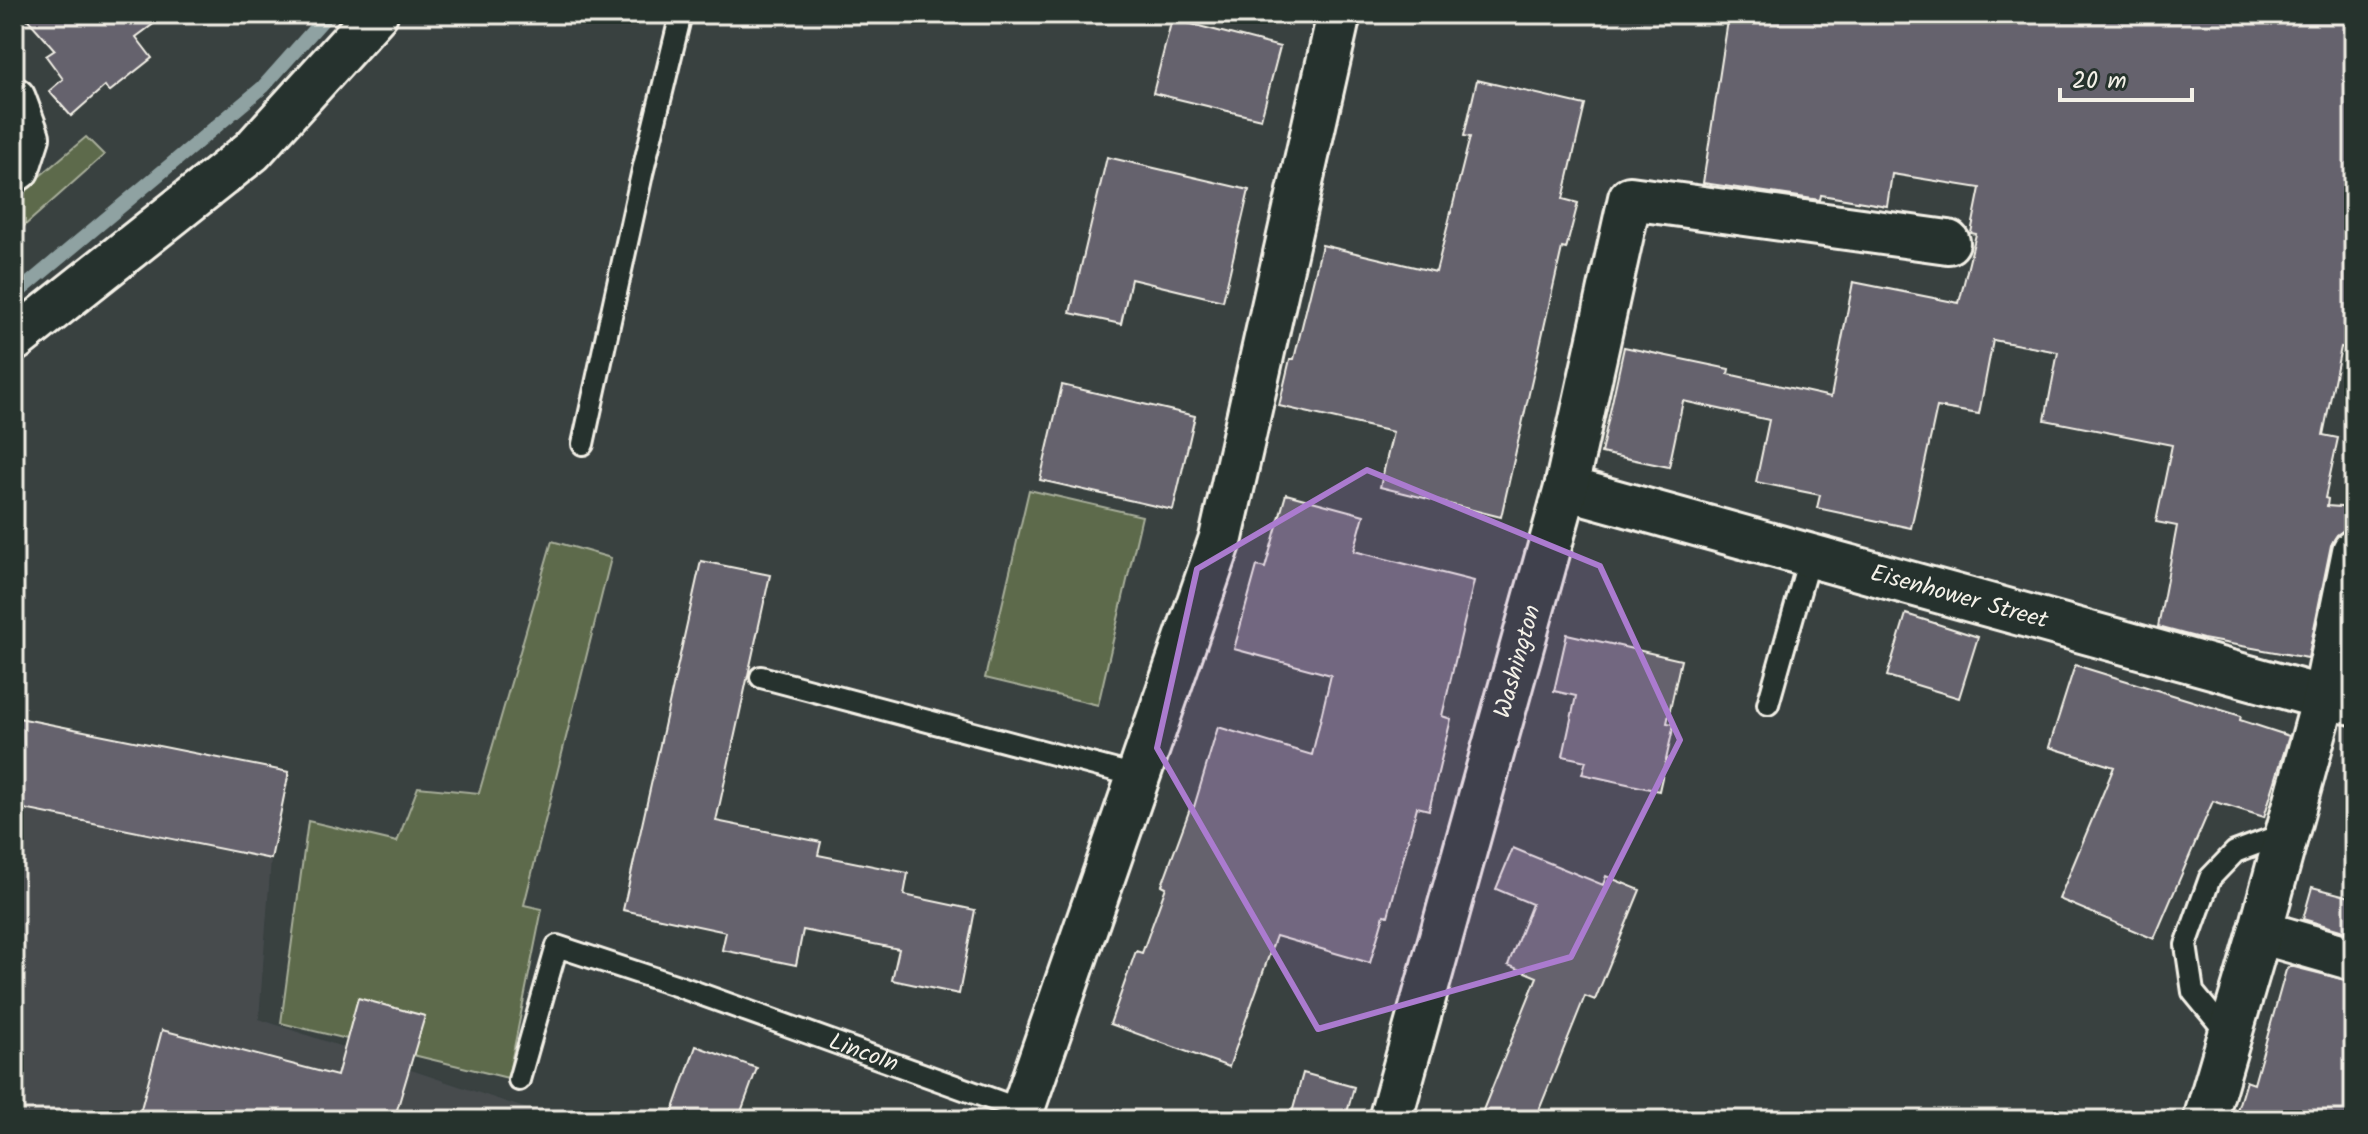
<svg xmlns="http://www.w3.org/2000/svg" width="2368" height="1134" font-family="Kalam,sans-serif">
  <style>
    .built { fill: #464b4e }
    .green { fill: #5d6b4c; stroke: #a8ae9a; stroke-width: 2 }
    .lines { fill: none; stroke-linecap: round; stroke-linejoin: round }
    .stream { stroke: #8fa2a2; stroke-width: 14 }
    .building { fill: #65626d; stroke: #f4f1e8; stroke-width: 2 }
    .service-casing { stroke: #f4f1e8; stroke-width: 26 }
    .minor-casing { stroke: #f4f1e8; stroke-width: 48 }
    .service { stroke: #26332d; stroke-width: 20 }
    .minor { stroke: #26332d; stroke-width: 42 }
    .marked { fill: #ab7bcf; fill-opacity: 0.2; stroke: #ab7bcf; stroke-width: 6; stroke-linejoin: round }
    .labels { text-anchor: middle; dominant-baseline: central; stroke-width: 7; stroke-linejoin: round; paint-order: stroke }
    .street-label { font-size: 24px; fill: #f4f1e8; stroke: #26332d }
  </style>
  <rect width="100%" height="100%" fill="#394140"/>
  <filter id="ink" filterUnits="userSpaceOnUse"><feTurbulence type="fractalNoise" baseFrequency=".0125" numOctaves="2"/><feDisplacementMap in="SourceGraphic" scale="16" xChannelSelector="R" yChannelSelector="G"/><feConvolveMatrix kernelMatrix="1 2 1 2 8 2 1 2 1" color-interpolation-filters="sRGB"/></filter>
  <g filter="url(#ink)">
    <!-- built -->
    <path class="built" d="M14,717L289,772L271,859L259,1019L560,1120H14Z"/>
    <!-- green -->
    <path class="green" d="M86,137L104,155L14,235V198Z
      M1029,490L1142,516L1098,705L985,678Z
      M552,541L611,558L524,905L542,909L508,1078L281,1023L308,821L397,842L418,787L479,793Z"/>
    <g class="lines">
      <!-- stream -->
      <path class="stream" d="M14,296L263,87L328,14"/>
    </g>
    <!-- building -->
    <path class="building" d="M23,14H167L136,37L152,58L109,92L105,86L71,116L49,91L63,79L46,56L55,50Z
      M1729,14H2354V350L2341,347L2323,435L2338,438L2325,498L2328,499L2327,506L2354,508V528L2346,529L2337,535L2331,545L2308,658L2203,639L2158,627L2177,526L2156,522L2172,445L2045,420L2058,352L1993,340L1979,414L1937,407L1911,528L1817,508L1820,495L1756,482L1769,420L1683,401L1669,467L1601,453L1624,347L1729,369L1728,374L1831,397L1853,282L1959,303L1976,234L1971,233L1980,188L1892,174L1887,206L1821,195L1820,200L1703,183Z
      M1172,19L1280,47L1261,119L1153,93Z
      M1477,80L1585,105L1563,199L1578,203L1566,249L1562,248L1501,517L1380,487L1393,432L1279,406L1290,359H1294L1322,245L1436,272L1470,137L1464,136Z
      M1107,157L1249,190L1223,301L1131,279L1121,324L1070,313Z
      M1062,385L1195,416L1173,510L1040,480Z
      M1286,494L1364,515L1354,551L1474,581L1442,716L1451,719L1429,810L1417,807L1388,916L1384,915L1370,963L1276,936L1229,1067L1110,1024L1136,951L1142,953L1166,887L1162,885L1191,806L1194,807L1218,727L1312,755L1331,675L1234,649L1257,566L1265,568Z
      M701,561L770,575L716,821L821,842L818,855L908,873L904,895L975,910L959,994L892,980L899,949L803,930L796,965L722,950L726,932L623,910Z
      M1906,614L1978,637L1959,698L1887,676Z
      M1567,634L1681,660L1667,723L1674,724L1659,791L1582,774L1586,761L1563,756L1576,696L1554,691Z
      M2075,665L2241,716L2240,720L2289,736L2264,817L2213,801L2154,939L2059,899L2114,767L2049,747Z
      M14,717L289,772L271,859L14,807Z
      M1513,848L1603,885L1606,876L1640,890L1595,1000L1585,996L1535,1120H1479L1537,977L1508,965L1532,904L1496,889Z
      M2312,887L2354,898V934L2303,919Z
      M2290,966L2354,982V1120H2234L2246,1081L2254,1084L2286,970Z
      M358,998L425,1016L394,1120H138L162,1030L337,1076Z
      M696,1046L757,1068L738,1120H670Z
      M1303,1073L1354,1087L1345,1120H1290Z"/>
    <g class="lines">
      <defs>
        <g id="service">
          <path d="M583,444L642,174L681,14"/>
          <path d="M761,677L1140,777"/>
          <path d="M1768,704L1810,555"/>
          <path d="M2230,1037L2193,992L2186,945L2210,878L2235,852L2286,833"/>
          <path id="s1" d="M519,1080L557,946L678,986L1022,1110"/>
        </g>
        <g id="minor">
          <path d="M14,99L28,137L18,168L14,171"/>
          <path d="M14,340L252,151L376,14"/>
          <path id="s2" d="M1566,488L2324,698L2354,703"/>
          <path d="M2260,932L2354,959"/>
          <path d="M1019,1120L1221,538L1339,14"/>
          <path id="s3" d="M1390,1120L1566,488L1630,198L1948,242"/>
          <path d="M2205,1120L2260,932L2324,698L2354,551"/>
        </g>
      </defs>
      <!-- service casing -->
      <use href="#service" class="service-casing"/>
      <!-- minor casing -->
      <use href="#minor" class="minor-casing"/>
      <!-- service -->
      <use href="#service" class="service"/>
      <!-- minor -->
      <use href="#minor" class="minor"/>
    </g>
  </g>
  <!-- marked area -->
  <path class="marked" d="M1367,470L1600,566L1680,740L1571,957L1318,1029L1157,748L1197,569Z"/>
  <g class="labels">
    <!-- street labels -->
    <g class="street-label">
      <text stroke="none"><textPath href="#s2" startOffset="408">Eisenhower Street</textPath></text>
      <text stroke="none"><textPath href="#s3" startOffset="476">Washington</textPath></text>
      <text stroke="none"><textPath href="#s1" startOffset="464">Lincoln</textPath></text>
    </g>
  </g>
  <!-- margin -->
  <rect width="2368" height="1134" fill="none" stroke="#26332d" stroke-width="48"/>
  <rect x="24" y="24" width="2320" height="1086" fill="none" stroke="#f4f1e8" stroke-width="3" filter="url(#ink)"/>
  <!-- scale -->
  <path d="M2060 88v12h132v-12" fill="none" stroke="#f4f1e8" stroke-width="4"/>
  <text x="2072" y="88" font-size="24" fill="#f4f1e8" stroke="#26332d" stroke-width="6" paint-order="stroke">20 m</text>
</svg>
